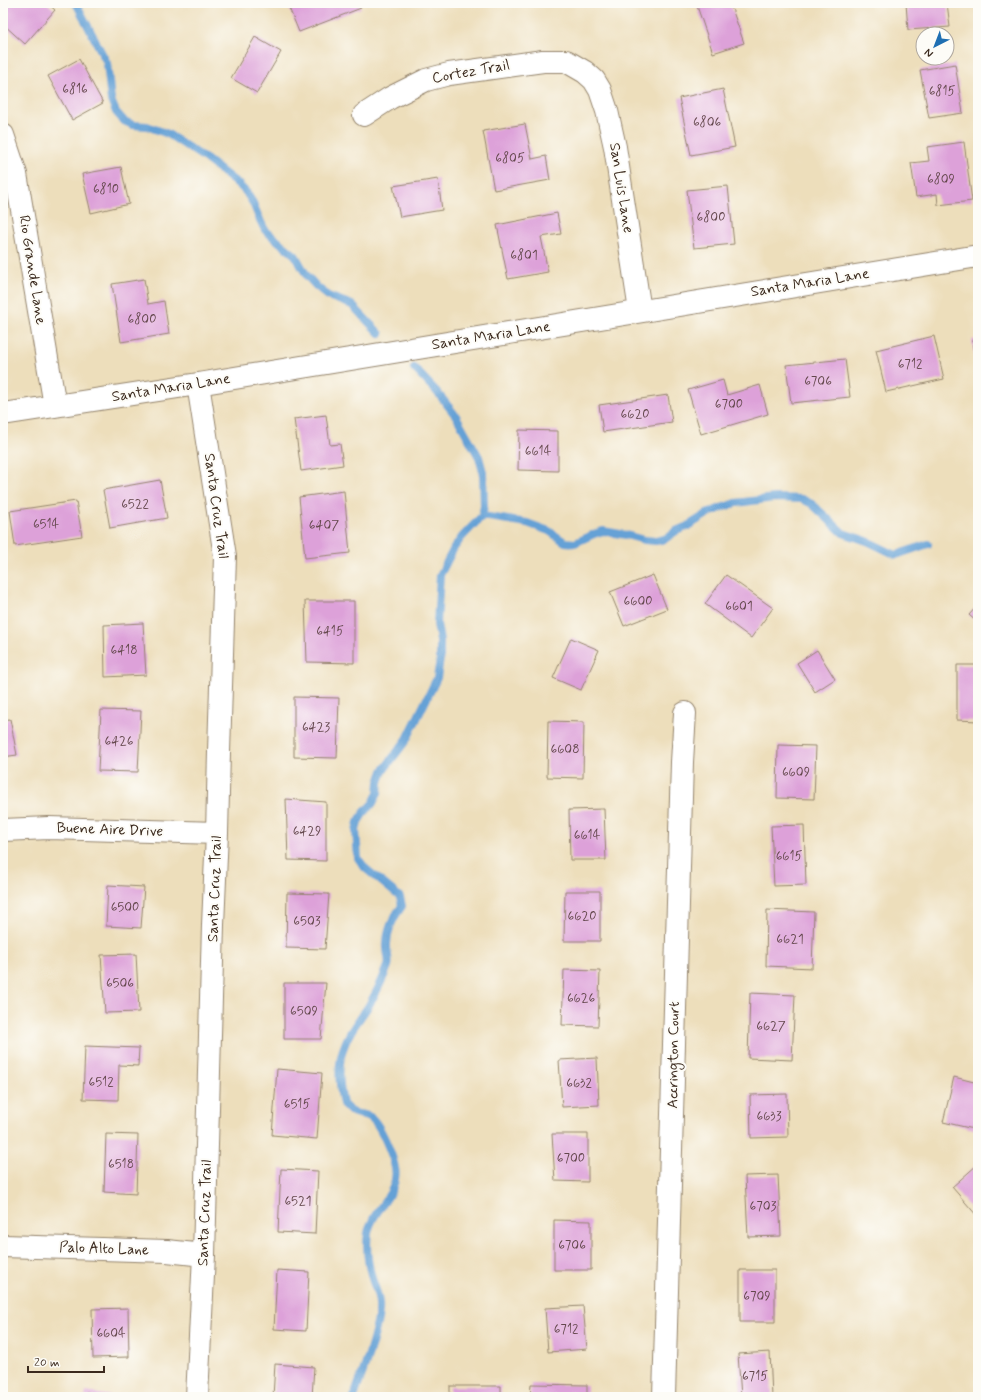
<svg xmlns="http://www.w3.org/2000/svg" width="981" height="1400" font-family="Mynerve,sans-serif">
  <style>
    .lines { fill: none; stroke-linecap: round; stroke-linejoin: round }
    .stream { stroke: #65a1d6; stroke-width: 8 }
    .building { fill: #dda1d9 }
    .minor-casing { stroke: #94846c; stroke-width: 24 }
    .minor { stroke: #fff; stroke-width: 22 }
    .labels { text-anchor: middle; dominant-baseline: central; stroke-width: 4; stroke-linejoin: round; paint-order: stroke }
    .number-label { font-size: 13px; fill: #64484d }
    .street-label { font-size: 15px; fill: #3b2a1e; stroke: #fdfcf7 }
  </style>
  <rect width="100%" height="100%" fill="#fdfcf7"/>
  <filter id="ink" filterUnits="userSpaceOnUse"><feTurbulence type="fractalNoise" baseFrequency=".025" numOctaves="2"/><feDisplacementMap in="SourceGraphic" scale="8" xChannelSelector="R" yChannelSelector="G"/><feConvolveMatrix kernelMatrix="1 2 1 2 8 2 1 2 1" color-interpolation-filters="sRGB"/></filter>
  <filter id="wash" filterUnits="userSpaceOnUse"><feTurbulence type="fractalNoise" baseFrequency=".012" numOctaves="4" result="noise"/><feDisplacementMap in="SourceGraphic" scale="16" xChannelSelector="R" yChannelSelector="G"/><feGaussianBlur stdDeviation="0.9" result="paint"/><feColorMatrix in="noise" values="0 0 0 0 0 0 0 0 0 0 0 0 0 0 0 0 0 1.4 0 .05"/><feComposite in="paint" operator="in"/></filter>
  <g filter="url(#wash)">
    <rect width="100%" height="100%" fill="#eddebb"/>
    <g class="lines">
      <!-- stream -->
      <path class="stream" d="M76,3L107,63L111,100L116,112L124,121L133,125L147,126L168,134L206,159L238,184L246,192L253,203L259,218L265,230L273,237L295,255L307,276L316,286L328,296L352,305L380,334
        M482,516L527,523L549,531L565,542L575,543L594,534L603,531L626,535L644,540L656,541L665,539L676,531L688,526L707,514L721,508L736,503L775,498L802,499L812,504L843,533L867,541L896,555L928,544
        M354,1397C362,1374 371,1352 376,1328C378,1320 380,1312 379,1304C379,1295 374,1286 372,1278C368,1264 366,1247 368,1233C372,1209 400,1194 395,1168C393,1156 380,1123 370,1117C365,1114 360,1115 355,1113C350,1112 347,1108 343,1104C339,1085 337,1062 345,1044C350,1029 361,1018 369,1005C376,993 383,979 388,966C390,961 387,954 387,948C386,932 392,919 402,906L400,897L365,868L358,858L356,831L358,822L363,814L373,803L378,793L379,782L383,771L407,739L437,678L440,659V641L437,624L440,575L454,548L462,537L482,516L484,506L483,472L479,457L456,416L437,392L414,368"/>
    </g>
    <g id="blocks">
      <!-- building -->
      <path class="building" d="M3,3H47L55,10L25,44L3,24Z
        M287,3H359L361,8L299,32Z
        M696,3H730L744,43L713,53Z
        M906,3H947L950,27L908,30Z
        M255,37L281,52L257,93L231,78Z
        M79,59L103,103L72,120L48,76Z
        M955,64L963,113L929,118L920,70Z
        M723,89L735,147L691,155L679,98Z
        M525,124L532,159L546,156L550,180L494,190L483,131Z
        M964,142L972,201L938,205L937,194L916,197L911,163L929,161L927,147Z
        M121,167L129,204L91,213L82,174Z
        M438,179L442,210L400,217L393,186Z
        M728,186L734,244L694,248L687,190Z
        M557,213L561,234L541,237L548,272L508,279L497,225Z
        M144,279L148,304L164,301L169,334L121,342L112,284Z
        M934,336L944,379L886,392L876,350Z
        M978,339V374H977L972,340Z
        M845,359L850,397L791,403L786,365Z
        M723,380L727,395L760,385L768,414L701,434L688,390Z
        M668,395L672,422L603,432L599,405Z
        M326,415L330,445L340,444L343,465L301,471L294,419Z
        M519,430L558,431V471L518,470Z
        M160,480L167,518L110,528L103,490Z
        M344,491L350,553L305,558L299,497Z
        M76,501L82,536L15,546L10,511Z
        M653,575L667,609L624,626L610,592Z
        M726,575L773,608L751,638L705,604Z
        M305,601H354V663L307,662Z
        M978,605V623L969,615Z
        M143,623L146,675L105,677L104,625Z
        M571,638L599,650L581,690L553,678Z
        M817,650L835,679L815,692L797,663Z
        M957,665H978V721L957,720Z
        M294,697L339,698L337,758L294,757Z
        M101,710L141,711L138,772L98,771Z
        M10,719L17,755L3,757V720Z
        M548,721L584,722L583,778L547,777Z
        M778,745L816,746L814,799L777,798Z
        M286,799L326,802V861L288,860Z
        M604,809L606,860H570L569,810Z
        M804,825L806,885L774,886L771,826Z
        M108,885L144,887L141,928L106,926Z
        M565,891H600V941H564Z
        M287,893L329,894L325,949L286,948Z
        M767,910L814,912L812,968L766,966Z
        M136,954L139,1012L105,1013L101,955Z
        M564,970L600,971L598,1026L562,1025Z
        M284,983H326L321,1039H284Z
        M750,993L795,995L792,1060L748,1058Z
        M85,1046L139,1048L138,1066L119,1065L118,1100L83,1099Z
        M597,1058L599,1105L562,1107L559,1060Z
        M277,1069L322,1073L317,1139L272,1135Z
        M954,1077L978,1083V1130L943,1122Z
        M787,1094L788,1137L751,1138L750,1095Z
        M106,1134L138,1135L136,1194L104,1192Z
        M552,1134H588V1182L555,1181Z
        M977,1165L978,1167V1217L952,1187Z
        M281,1169L318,1171L315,1234L278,1232Z
        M778,1175L781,1236L748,1237L745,1176Z
        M554,1220L591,1221V1270H554Z
        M277,1270L309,1272L306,1331L274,1329Z
        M740,1270H775V1322H740Z
        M583,1306L587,1349L548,1352L545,1308Z
        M128,1308L129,1357L93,1358L92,1309Z
        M770,1352L772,1397H741L738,1354Z
        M275,1364L314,1367L312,1397H273Z
        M531,1384L587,1385V1397H530Z
        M450,1386H501V1397H450Z
        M86,1392L113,1396L112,1397H85Z"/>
    </g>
  </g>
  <g filter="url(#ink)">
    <use href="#blocks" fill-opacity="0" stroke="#94846c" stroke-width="1"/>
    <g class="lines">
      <defs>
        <path id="minor" d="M364,115L390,98L426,80L449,74L543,61H566L585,72L594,80L600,90L607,111L615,147L640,311
          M3,135L16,174L55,406
          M3,414L198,384L978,256
          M3,830L49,828L217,833
          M3,1246L167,1251L204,1255
          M197,1397L204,1255L213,925L217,833L219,752L225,556L198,384
          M664,1397L682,762L685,713"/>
      </defs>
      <!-- minor casing -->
      <use href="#minor" class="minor-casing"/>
      <!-- minor -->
      <use href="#minor" class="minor"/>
    </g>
  </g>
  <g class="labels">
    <!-- number labels -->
    <g class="number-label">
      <text x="75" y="89">6816</text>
      <text x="942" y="91">6815</text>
      <text x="707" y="122">6806</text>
      <text x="510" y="158">6805</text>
      <text x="941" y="179">6809</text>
      <text x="106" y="189">6810</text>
      <text x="711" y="217">6800</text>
      <text x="524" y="255">6801</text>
      <text x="142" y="319">6800</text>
      <text x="910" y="364">6712</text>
      <text x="818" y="381">6706</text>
      <text x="729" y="404">6700</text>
      <text x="635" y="414">6620</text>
      <text x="538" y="451">6614</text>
      <text x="135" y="504">6522</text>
      <text x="46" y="524">6514</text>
      <text x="324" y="525">6407</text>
      <text x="638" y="601">6600</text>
      <text x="739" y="606">6601</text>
      <text x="330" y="631">6415</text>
      <text x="124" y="650">6418</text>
      <text x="316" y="727">6423</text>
      <text x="119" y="741">6426</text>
      <text x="565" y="749">6608</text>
      <text x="796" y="772">6609</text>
      <text x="307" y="831">6429</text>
      <text x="587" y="835">6614</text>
      <text x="789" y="856">6615</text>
      <text x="125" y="907">6500</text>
      <text x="582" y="916">6620</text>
      <text x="307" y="921">6503</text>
      <text x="790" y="939">6621</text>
      <text x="120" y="983">6506</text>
      <text x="581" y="998">6626</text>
      <text x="304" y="1011">6509</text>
      <text x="771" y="1026">6627</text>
      <text x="101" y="1082">6512</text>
      <text x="579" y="1083">6632</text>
      <text x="297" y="1104">6515</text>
      <text x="769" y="1116">6633</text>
      <text x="571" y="1158">6700</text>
      <text x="121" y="1164">6518</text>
      <text x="298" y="1201">6521</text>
      <text x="763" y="1206">6703</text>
      <text x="572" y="1245">6706</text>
      <text x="757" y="1296">6709</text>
      <text x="566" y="1329">6712</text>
      <text x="111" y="1333">6604</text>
      <text x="755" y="1376">6715</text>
    </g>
    <!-- street labels -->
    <g class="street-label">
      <text transform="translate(471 72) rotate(-10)">Cortez Trail</text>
      <text transform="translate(621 188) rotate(81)">San Luis Lane</text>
      <text transform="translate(32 270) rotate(81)">Rio Grande Lane</text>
      <text transform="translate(810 283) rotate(-9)">Santa Maria Lane</text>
      <text transform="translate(491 336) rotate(-9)">Santa Maria Lane</text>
      <text transform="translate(171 388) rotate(-9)">Santa Maria Lane</text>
      <text transform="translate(216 506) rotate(82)">Santa Cruz Trail</text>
      <text transform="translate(110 830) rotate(2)">Buene Aire Drive</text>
      <text transform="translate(215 889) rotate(-88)">Santa Cruz Trail</text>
      <text transform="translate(674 1055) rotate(-89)">Accrington Court</text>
      <text transform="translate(205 1213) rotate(-88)">Santa Cruz Trail</text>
      <text transform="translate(104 1249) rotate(2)">Palo Alto Lane</text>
    </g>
  </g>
  <!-- margin -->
  <rect width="981" height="1400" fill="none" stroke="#fdfcf7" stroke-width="16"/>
  <!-- north arrow -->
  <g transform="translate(935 46) rotate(222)"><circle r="19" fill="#fdfcf7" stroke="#afa8a0"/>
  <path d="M0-3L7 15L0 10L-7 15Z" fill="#1f6fb2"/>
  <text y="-6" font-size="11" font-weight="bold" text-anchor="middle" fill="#3b2a1e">N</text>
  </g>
  <!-- scale -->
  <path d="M28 1366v6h76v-6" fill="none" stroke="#3b2a1e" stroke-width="2"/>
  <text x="34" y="1366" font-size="12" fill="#3b2a1e" stroke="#fdfcf7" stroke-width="3" paint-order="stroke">20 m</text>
</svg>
